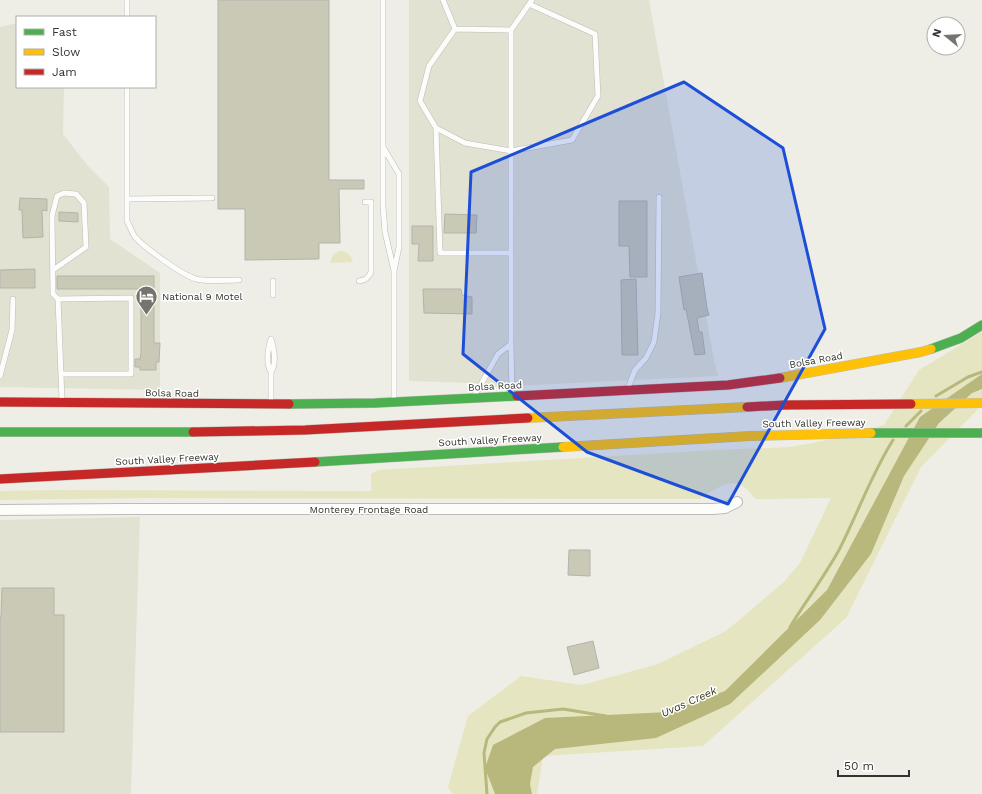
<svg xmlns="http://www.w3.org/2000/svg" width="982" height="794" font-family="'Work Sans',sans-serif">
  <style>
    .built { fill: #e2e2d2 }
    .green { fill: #e5e5c1 }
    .water { fill: #b8b77c }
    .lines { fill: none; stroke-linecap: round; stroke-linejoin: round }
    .stream { stroke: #b8b77c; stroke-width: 3 }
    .building { fill: #c9c9b6; stroke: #b3b3ad }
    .lane-casing { stroke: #bcbcb6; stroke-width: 6 }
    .street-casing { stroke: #bcbcb6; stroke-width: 12 }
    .fast-casing { stroke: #bcbcb6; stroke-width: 10 }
    .slow-casing { stroke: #bcbcb6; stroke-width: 10 }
    .jam-casing { stroke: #bcbcb6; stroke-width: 10 }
    .lane { stroke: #fcfcfb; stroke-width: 5 }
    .street { stroke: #fcfcfb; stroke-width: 10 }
    .fast { stroke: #4caf50; stroke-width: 9 }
    .slow { stroke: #ffc107; stroke-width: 9 }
    .jam { stroke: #c62828; stroke-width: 9 }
    .marked { fill: #1d4ed8; fill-opacity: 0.2; stroke: #1d4ed8; stroke-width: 3; stroke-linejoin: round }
    .labels { text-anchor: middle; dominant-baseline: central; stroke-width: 3; stroke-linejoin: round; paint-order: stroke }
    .poi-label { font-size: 10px; fill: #34342e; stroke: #fff; text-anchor: start }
    .street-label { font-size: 10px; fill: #34342e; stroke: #fff }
    .water-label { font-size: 11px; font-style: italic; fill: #373713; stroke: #fff }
  </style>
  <rect width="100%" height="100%" fill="#eeeee6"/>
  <!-- built -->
  <path class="built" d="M409,0H649L714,360L718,376L494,387L473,383L409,381Z
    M17,23V87H64L63,134L88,166L109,187L110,239L160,273V390L0,387V27Z
    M140,517L131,794H0V520Z"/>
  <!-- green -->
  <path class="green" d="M339,251C347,251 351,255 353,262L330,263L333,255Z
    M982,332V405L921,467L846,618L703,746L543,756L537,794H452L448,787L468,716L521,676L582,685L658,664L726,631L784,582L800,563L831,498L755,499C737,471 721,486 699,499L142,498L0,500V491L58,490L371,491V474L378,470L716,450L790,447L823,441L884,425L919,370Z"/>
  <!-- water -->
  <path class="water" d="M982,374V389L972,393L939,423L904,476L871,554L820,620L730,704L656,738L555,749L533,767L530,784L532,794H495L485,768L493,745L545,718L668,712L725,691L827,590L920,417Z"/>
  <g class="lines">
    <!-- stream -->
    <path class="stream" d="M936,396L968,377L982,372
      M906,426L921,411
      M790,627C806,601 824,577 839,550C858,513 871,475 893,440
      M487,794L484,753L487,739L495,727L500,722L526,713L563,709L606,716"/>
  </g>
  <!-- building -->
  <path class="building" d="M218,0H329V180H364V189H339L340,243H319V259L245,260V209H218Z
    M20,198L47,199V211L42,210L43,237L23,238L22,210H19Z
    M619,201H647V277H630L629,246H619Z
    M59,212L78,213V222L59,221Z
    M445,214L477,215L476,233H444Z
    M412,226H433V261H418L419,244H412Z
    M35,269V288H0V270Z
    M702,273L707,308L709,315L697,318L699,332H702L705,354L695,355L686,309L684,310L679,277Z
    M57,276H154V343H160L159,362H156V370H140V367H135V359H140L141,353V289H57Z
    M636,279L638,355H622L621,280Z
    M423,289H461L462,295L472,297V314L424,313Z
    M569,550H590V576L568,575Z
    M2,588H54V615H64V732H0V617H1Z
    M593,641L599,668L574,675L567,647Z"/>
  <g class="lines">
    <defs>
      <path id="lane" d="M127,0V17
        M383,0V206L385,232L394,271
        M443,0L455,29L511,30
        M455,29L429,66L420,101L436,128L465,143L511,151L572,140L598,96L595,34L529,4
        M127,87V221C130,226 132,233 135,237C145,248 182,275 196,279C209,282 225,280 239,280
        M436,128L440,253H511
        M383,147L399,174V247L394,271V401
        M127,199L212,198
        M53,270L86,247L84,203L76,194L64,193L57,196L52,216L53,294L58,299
        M359,281C366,280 368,278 371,272V202H365
        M273,295V281
        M271,339C274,349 277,363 271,372C265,362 268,349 271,339Z
        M61,374H131V298L58,299L62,401
        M0,376L12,330L13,299
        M628,388L635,370L646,358L654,342L658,313L659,197
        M475,395L498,354L511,344
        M512,395L511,344V30L532,0
        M271,403V372"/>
      <path id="street" d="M0,510L122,509H713L725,508L737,502"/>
      <path id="fast" d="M931,349L961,338L982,325
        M289,404L375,403L517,396
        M0,432H193
        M871,433H982
        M315,462L563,447"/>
      <path id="slow" d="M780,378L921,352L931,349
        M911,404L982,403
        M528,418L747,407
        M563,447L750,436L871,433"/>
      <path id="jam" d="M517,396L728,385L780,378
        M0,402L289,404
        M747,407L785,405L911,404
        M193,432L305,430L528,418
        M0,479L315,462"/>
    </defs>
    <!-- lane casing -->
    <use href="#lane" class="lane-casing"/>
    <!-- street casing -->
    <use href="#street" class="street-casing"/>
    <!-- fast casing -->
    <use href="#fast" class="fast-casing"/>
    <!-- slow casing -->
    <use href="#slow" class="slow-casing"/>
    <!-- jam casing -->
    <use href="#jam" class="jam-casing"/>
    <!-- lane -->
    <use href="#lane" class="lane"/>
    <!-- street -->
    <use href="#street" class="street"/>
    <!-- fast -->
    <use href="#fast" class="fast"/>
    <!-- slow -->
    <use href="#slow" class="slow"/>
    <!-- jam -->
    <use href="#jam" class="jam"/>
  </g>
  <!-- marked area -->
  <path class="marked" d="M684,82L783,148L825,329L728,504L587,452L463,354L471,172Z"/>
  <!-- icons -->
  <defs>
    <symbol id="hotel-pin" viewBox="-11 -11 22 30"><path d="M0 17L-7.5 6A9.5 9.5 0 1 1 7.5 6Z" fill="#75756e" stroke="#fff"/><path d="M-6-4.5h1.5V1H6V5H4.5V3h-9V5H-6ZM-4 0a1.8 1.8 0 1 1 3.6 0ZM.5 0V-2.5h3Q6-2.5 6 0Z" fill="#fff"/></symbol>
  </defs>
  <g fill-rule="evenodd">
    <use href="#hotel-pin" x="134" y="284" width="25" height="34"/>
  </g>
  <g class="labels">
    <!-- poi labels -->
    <g class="poi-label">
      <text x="162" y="296">National 9 Motel</text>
    </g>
    <!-- street labels -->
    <g class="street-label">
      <text transform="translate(816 360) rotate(-10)">Bolsa Road</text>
      <text transform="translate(495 386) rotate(-3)">Bolsa Road</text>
      <text transform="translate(172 393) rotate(1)">Bolsa Road</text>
      <text transform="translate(814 423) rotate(-1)">South Valley Freeway</text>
      <text transform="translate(490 440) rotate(-3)">South Valley Freeway</text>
      <text transform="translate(167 459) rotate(-3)">South Valley Freeway</text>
      <text x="369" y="509">Monterey Frontage Road</text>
    </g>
    <!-- water labels -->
    <g class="water-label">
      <text transform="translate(689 702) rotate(-24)">Uvas Creek</text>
    </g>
  </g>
  <!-- legend -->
  <rect x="16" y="16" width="140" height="72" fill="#ffffff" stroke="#aeaeab"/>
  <rect x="24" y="29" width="20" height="6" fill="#4caf50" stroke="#aeaeab"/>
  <text x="52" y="36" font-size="12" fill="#34342e">Fast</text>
  <rect x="24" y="49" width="20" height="6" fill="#ffc107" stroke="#aeaeab"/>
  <text x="52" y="56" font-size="12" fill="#34342e">Slow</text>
  <rect x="24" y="69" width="20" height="6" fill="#c62828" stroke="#aeaeab"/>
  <text x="52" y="76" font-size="12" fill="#34342e">Jam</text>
  <!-- north arrow -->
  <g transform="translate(946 36) rotate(288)"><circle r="19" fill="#ffffff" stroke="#aeaeab"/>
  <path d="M0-3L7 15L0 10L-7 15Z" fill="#75756e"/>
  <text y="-6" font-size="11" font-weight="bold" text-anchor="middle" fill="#34342e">N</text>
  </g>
  <!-- scale -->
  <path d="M838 770v6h71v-6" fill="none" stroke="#34342e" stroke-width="2"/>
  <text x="844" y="770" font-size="12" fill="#34342e" stroke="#ffffff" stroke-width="3" paint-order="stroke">50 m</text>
</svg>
